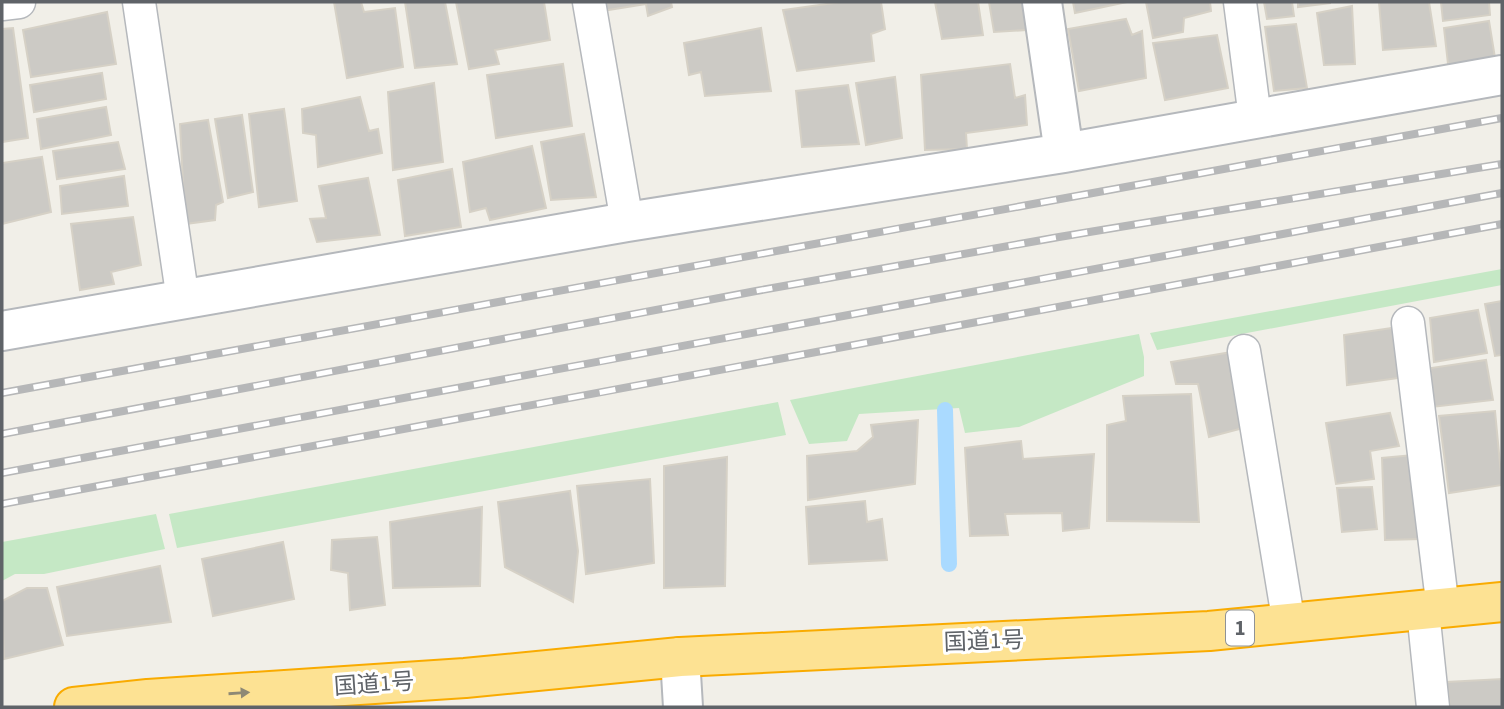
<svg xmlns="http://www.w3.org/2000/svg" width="1504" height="709" font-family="'Source Sans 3','Noto Sans JP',sans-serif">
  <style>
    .green { fill: #c5e8c5 }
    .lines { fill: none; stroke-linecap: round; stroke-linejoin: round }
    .stream { stroke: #aadaff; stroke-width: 16 }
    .building { fill: #cccac5; stroke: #d6d1c6; stroke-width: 2 }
    .lane-casing { stroke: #b5b8bc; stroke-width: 35 }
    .street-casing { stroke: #b5b8bc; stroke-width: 42 }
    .highway-casing { stroke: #f9ab00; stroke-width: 42 }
    .lane { stroke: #fff; stroke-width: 32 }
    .street { stroke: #fff; stroke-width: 38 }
    .highway { stroke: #fde293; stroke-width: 38 }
    .rail-casing { stroke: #b6b7b8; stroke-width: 8 }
    .rail { stroke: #fff; stroke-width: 5; stroke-dasharray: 16; stroke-linecap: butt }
    .oneway { fill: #8e8975 }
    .labels { text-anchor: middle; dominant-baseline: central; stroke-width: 6; stroke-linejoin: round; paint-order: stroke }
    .shield { fill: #fff; stroke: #8f9295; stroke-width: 2 }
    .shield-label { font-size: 21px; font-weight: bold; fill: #5f6368 }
    .street-label { font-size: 23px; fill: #5f6368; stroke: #fff }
  </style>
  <rect width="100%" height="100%" fill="#f1efe8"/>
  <!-- green -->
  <path class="green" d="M1502,269V285L1157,350L1150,333Z
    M1139,334L1144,357V376L1019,427L965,433L959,408L859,414L847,441L809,444L790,400Z
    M778,402L786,435L177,548L169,514Z
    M156,514L165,549L44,574H15L2,581V542Z"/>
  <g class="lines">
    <!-- stream -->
    <path class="stream" d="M945,410L949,564"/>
  </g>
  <!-- building -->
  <path class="building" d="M334,2H361L364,12L395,8L403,67L347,78Z
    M405,2H445L457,64L415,68Z
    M456,2H544L550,40L495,50L499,64L469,69Z
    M601,2H671L672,7L648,16L646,4L602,11Z
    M841,2H881L885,29L871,34L874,61L797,71L783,10Z
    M935,2H978L983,35L942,39Z
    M989,2H1022L1026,30L994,32Z
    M1073,2H1127L1075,13Z
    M1146,2H1210L1211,11L1184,18L1183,32L1153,38Z
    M1264,2H1292L1294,16L1267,19Z
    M1298,2H1330V3L1298,7Z
    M1379,2H1429L1436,46L1383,50Z
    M1441,2H1489L1490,15L1443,21Z
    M1352,6L1355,64L1324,65L1317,13Z
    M107,12L116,64L31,77L23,30Z
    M1126,19L1132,35L1142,31L1146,78L1079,91L1068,29Z
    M1489,21L1495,58L1448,64L1444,28Z
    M1296,24L1307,88L1274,91L1265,27Z
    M13,28L28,138L2,142V29Z
    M761,28L771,91L705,96L701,72L689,75L684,43Z
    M1217,35L1228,88L1165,100L1153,43Z
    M563,64L572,126L496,138L487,75Z
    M1010,64L1015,98L1025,95L1027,125L966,133L967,149L925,150L921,75Z
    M102,73L106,99L34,112L30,85Z
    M895,77L902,138L866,145L856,83Z
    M434,83L443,162L393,170L388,92Z
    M848,85L859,144L802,147L796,91Z
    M360,97L369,131L378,129L382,153L318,167L316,135L303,133L302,109Z
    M106,107L111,135L41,149L37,119Z
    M284,109L297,201L259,207L249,114Z
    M242,115L253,192L228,198L215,119Z
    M208,120L223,202L216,205L215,220L185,224L180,124Z
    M584,134L596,197L551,200L541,142Z
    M118,142L125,169L57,179L53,151Z
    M532,146L546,208L490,220L486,208L470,212L463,162Z
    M42,157L51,212L2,224V163Z
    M452,169L461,227L405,236L398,180Z
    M124,176L128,206L62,214L60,186Z
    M368,178L380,235L317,242L310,219L326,218L319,186Z
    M133,217L141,265L111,272L114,284L80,290L71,224Z
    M1502,301V355L1495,356L1485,304Z
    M1478,310L1487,353L1434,362L1430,318Z
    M1399,327L1406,377L1347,385L1344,335Z
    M1232,352L1247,427L1209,437L1198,384H1176L1171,362Z
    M1486,360L1493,400L1432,407L1431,368Z
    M1191,394L1199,522L1107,521V425L1126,421L1123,396Z
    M1495,411L1502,485L1449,493L1439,416Z
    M1390,413L1399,446L1370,451L1374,479L1336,484L1326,423Z
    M918,420L915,484L808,500L807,456L857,451L873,437L871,425Z
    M1021,441L1023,459L1094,454L1089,528L1063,531L1062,513L1005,514L1008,535L970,536L965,448Z
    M1413,455L1421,539L1385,540L1382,458Z
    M727,457L725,586L664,588V466Z
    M650,479L654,563L586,574L577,486Z
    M1372,487L1377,529L1342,532L1337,488Z
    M570,491L578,551L573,602L505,567L498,502Z
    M865,501L867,522L882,519L887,560L809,564L806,507Z
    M482,507L480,586L393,588L390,522Z
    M377,537L385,605L350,610L348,573L331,570L332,540Z
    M283,542L294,599L213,616L202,559Z
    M160,566L171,622L67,636L57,587Z
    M27,588H47L63,645L4,659L2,601Z
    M1502,679V707H1450L1447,682Z"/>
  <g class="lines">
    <defs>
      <path id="lane" d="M139,2L183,300
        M589,2L627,222
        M1240,2L1255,118
        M2,4L19,2
        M1408,323L1443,609
        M1244,351L1289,624
        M1423,611L1433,707"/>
      <path id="street" d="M1042,2L1064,153
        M2,331L627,222L1064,153L1502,75
        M680,657L683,707"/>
      <path id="highway" d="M74,707L148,699L465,678L680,657L1209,631L1502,602"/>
    </defs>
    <!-- lane casing -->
    <use href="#lane" class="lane-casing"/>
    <!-- street casing -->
    <use href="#street" class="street-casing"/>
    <!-- highway casing -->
    <use href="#highway" class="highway-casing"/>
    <!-- lane -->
    <use href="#lane" class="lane"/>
    <!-- street -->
    <use href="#street" class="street"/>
    <!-- highway -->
    <use href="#highway" class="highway"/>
    <defs>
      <path id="rail" d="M2,393L1502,118
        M2,434L756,291L1059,237L1502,164
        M2,473L1502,193
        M2,504L1502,224"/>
    </defs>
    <!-- rail casing -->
    <use href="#rail" class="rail-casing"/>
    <!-- rail -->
    <use href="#rail" class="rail"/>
  </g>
  <!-- one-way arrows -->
  <defs><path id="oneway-solid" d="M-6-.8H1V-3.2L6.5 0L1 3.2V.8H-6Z" transform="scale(1.75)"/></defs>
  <use class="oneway" href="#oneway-solid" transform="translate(239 693) rotate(-4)"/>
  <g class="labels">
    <!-- shield labels -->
    <rect class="shield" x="1226" y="610.5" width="28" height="35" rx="5"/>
    <g class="shield-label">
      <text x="1240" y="628">1</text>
    </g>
    <!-- street labels -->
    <g class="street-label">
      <text transform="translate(984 641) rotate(-2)">国道1号</text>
      <text transform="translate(374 684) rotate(-4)">国道1号</text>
    </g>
  </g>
  <!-- border -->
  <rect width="1504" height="709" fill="none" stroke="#5f6368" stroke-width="7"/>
</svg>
